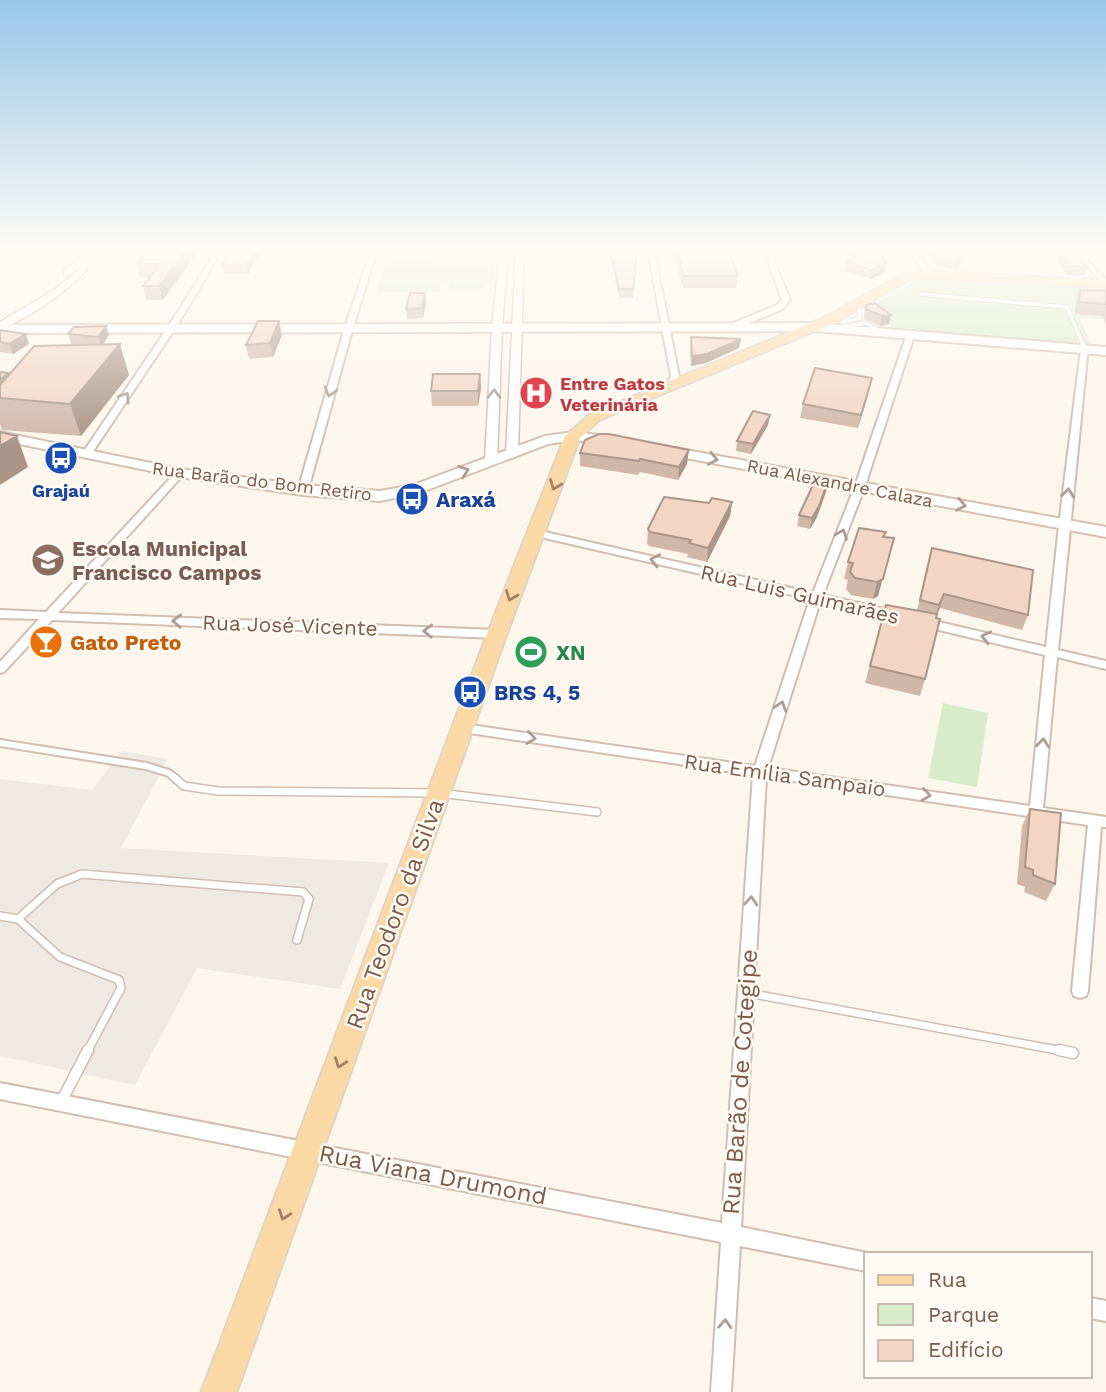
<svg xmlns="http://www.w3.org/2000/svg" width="1106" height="1392" font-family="'Work Sans',sans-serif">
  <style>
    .industrial { fill: #efe9e4 }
    .green { fill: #d8ecc9 }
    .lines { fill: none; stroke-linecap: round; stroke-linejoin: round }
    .service-far3-casing { stroke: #d1beb0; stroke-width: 5 }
    .service-far2-casing { stroke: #d1beb0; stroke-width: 10 }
    .service-far1-casing { stroke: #d1beb0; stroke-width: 10 }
    .service-casing { stroke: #d1beb0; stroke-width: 13 }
    .minor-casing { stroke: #d1beb0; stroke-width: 4 }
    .tertiary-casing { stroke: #d1beb0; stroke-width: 3 }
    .secondary-casing { stroke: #d6c0b0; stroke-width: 4 }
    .primary-casing { stroke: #dad1cd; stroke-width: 3 }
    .service-far3 { stroke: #fff; stroke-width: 3.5 }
    .service-far2 { stroke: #fff; stroke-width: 6 }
    .service-far1 { stroke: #fff; stroke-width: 7 }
    .service { stroke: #fff; stroke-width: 10 }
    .minor { fill: #fff; fill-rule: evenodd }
    .tertiary { fill: #fff; fill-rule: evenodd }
    .secondary { fill: #fff; fill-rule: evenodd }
    .primary { fill: #fbd9a5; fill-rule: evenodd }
    .wall { fill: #d1b7a8 }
    .shaded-wall { fill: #aa9588 }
    .building { fill: #f3d5c3; stroke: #aa9588; stroke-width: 2 }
    .oneway { stroke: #af9d94 }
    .oneway2 { stroke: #a18267 }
    .labels { text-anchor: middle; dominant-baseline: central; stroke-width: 5; stroke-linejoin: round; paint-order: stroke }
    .far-health-label { font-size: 18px; font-weight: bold; fill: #be3a42; stroke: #fffaf3; text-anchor: start }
    .far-street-label { font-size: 18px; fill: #7a5c4d; stroke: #fffaf3 }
    .far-transit-label { font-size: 18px; font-weight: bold; fill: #164399; stroke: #fffaf3 }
    .transit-label { font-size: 21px; font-weight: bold; fill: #164399; stroke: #fffaf3; text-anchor: start }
    .education-label { font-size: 21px; font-weight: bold; fill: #785e54; stroke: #fffaf3; text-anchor: start }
    .street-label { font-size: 21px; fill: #7a5c4d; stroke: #fffaf3 }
    .food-label { font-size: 21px; font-weight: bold; fill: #c56008; stroke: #fffaf3; text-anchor: start }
    .leisure-label { font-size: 21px; font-weight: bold; fill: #27864d; stroke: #fffaf3; text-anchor: start }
    .near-street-label { font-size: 24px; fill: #7a5c4d; stroke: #fffaf3 }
  </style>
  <rect width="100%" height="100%" fill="#fdf6ec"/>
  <!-- industrial -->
  <path class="industrial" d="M122,751L168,759L121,848L389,863L340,989L197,968L135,1085L0,1056V779L92,790Z"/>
  <!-- green -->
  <path class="green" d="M495,253L493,282H454L484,283L483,289H448L450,282H441L439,292H377L387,258H437L438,254Z
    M920,278L1106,287V319L1080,318L1090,345L896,330L866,308Z
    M943,703L988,713L977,787L928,778Z"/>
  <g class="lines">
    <defs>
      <path id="service-far3" d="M920,294L1067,307L1085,349
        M849,321L860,318L858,304
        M837,327L866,323L880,331"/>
      <path id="service-far2" d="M0,743L146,766L169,773L177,780"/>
      <path id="service-far1" d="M175,778L184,786L218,791L439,793L597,812
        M0,916L18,919L60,957L119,980L121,988L87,1052
        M18,919L57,884L82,874L303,892L309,899L297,940
        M748,993L1068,1052"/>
      <path id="service" d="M1059,1050L1073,1053
        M61,1102L88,1050"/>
      <path id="minor" d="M216,251H222L176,327L90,456H84L82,454L168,327Z
        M371,251H377L353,327L308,490L306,492H300L298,490L345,327Z
        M648,251H654L679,376L674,387L671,388L667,385L671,376Z
        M764,251H770L790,300L783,309L737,328H731V324L777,305L782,300Z
        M909,251H915L934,275L932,276H928Z
        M1072,251H1078L1106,280V286Z
        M907,334L914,336L865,486L823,595L898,612L904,616L898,620L820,602L768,768L1030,806L1045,655L922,626L916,622L922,618L1046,647L1059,525L1081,349L1088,347L1058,650L1106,661V669L1057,657L1043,808L1106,817V827H1101L1088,991L1086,996L1080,998L1074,996L1072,991L1088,825L766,777L741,1227L872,1254H866V1271L740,1246L731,1392H711L721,1242L0,1099V1083L722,1223L753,775L463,732L457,728L463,724L755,766L810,599L536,536L531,533L536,530L813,593L855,486Z
        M180,470L185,473L183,475L58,613L497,630L503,634L497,638L52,620L4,672L0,673V662L39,619L0,618V610L46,612L177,471Z
        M1090,1298L1106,1301V1321L1090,1318Z"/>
      <path id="tertiary" d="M80,251H88L83,264L70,275H64V271L76,261Z
        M92,251H100C85,281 32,317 0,329V322C32,302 73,285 92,251Z
        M500,251H508L502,327L497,461L491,465L485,461L492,327Z
        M516,251H524L518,454L512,458L506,454Z"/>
      <path id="secondary" d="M815,323L1106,347V355L815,331L0,333V325Z
        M0,432L180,469L303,485L380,491L413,485L545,436L573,432L617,437L624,441L617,445L573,440L548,444L422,492L380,501L303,495L180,477L0,440Z
        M664,446L1106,527V537L659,453L657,450Z"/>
      <path id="primary" d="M930,271L1106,280V288L930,279L908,281L835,323L600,420L580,438L507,634L237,1392H201L487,634L565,436L590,414L825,317L901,275Z"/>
    </defs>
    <!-- service-far3 casing -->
    <use href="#service-far3" class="service-far3-casing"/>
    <!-- service-far2 casing -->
    <use href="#service-far2" class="service-far2-casing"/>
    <!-- service-far1 casing -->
    <use href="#service-far1" class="service-far1-casing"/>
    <!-- service casing -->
    <use href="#service" class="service-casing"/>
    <!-- minor casing -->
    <use href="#minor" class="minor-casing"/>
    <!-- tertiary casing -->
    <use href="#tertiary" class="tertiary-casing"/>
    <!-- secondary casing -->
    <use href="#secondary" class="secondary-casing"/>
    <!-- primary casing -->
    <use href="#primary" class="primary-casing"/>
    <!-- service-far3 -->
    <use href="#service-far3" class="service-far3"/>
    <!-- service-far2 -->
    <use href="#service-far2" class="service-far2"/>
    <!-- service-far1 -->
    <use href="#service-far1" class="service-far1"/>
    <!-- service -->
    <use href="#service" class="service"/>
    <!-- minor -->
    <use href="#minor" class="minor"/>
    <!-- tertiary -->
    <use href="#tertiary" class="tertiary"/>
    <!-- secondary -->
    <use href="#secondary" class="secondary"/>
    <!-- primary -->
    <use href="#primary" class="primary"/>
  </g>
  <!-- wall -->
  <path class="wall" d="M148,251H193L195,256L163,300H146L143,286L149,278H140L137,264Z
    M261,251L248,274H224L222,265Z
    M609,251H637L633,298H619Z
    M673,251H728L738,276L736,288H683Z
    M849,251H880L885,272L871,279L844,271L846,262L852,259Z
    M926,251H970L968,255H959L960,261L958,270L936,266Z
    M1060,252L1087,267L1084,276L1066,275L1057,261Z
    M1080,290L1106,291V325L1103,316L1075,314L1076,302Z
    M425,293L426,302L423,318L407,319L406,309Z
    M866,305L891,315L889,324L880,326L864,319V314Z
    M106,326L109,335L102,345L129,375L81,436L2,430L0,424V372L8,373L9,375L83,345L71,344L68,334Z
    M0,330L26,334L29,344L13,354L0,352Z
    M282,335L273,357L249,359L246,345Z
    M691,337L741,339L739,348L706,363L691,366L690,346Z
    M480,374L481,389L478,406H432L431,391Z
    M872,378L869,392L858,428L800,418L803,404Z
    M770,415L768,425L751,454L736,451L737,441Z
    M580,453L687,464L678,480L640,472L638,475L580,466Z
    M827,489L817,517L810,529L797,526L799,515Z
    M732,502L730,516L707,562L687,557L688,554L649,546L647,543L648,529L709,503Z
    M884,537L878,596L873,599L851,595L846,589L848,580L844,579L848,562Z
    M932,548L1028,615L1022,630L940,608L937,615L925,679L920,696L865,683L886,605L917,610Z
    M1030,809L1055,884L1046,901L1024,892L1025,887L1017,884L1022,826Z"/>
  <!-- shaded-wall -->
  <path class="shaded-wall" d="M185,251H193L195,256L163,300L159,286Z
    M255,251H261L248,274L246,265Z
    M886,263L885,272L871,279L872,270Z
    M425,293L426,302L423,318L422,308Z
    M891,315L889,324L880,326L882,316Z
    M279,321L282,335L273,357L270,343Z
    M106,326L109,335L101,347L98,337Z
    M26,334L29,344L13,354L9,344Z
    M741,339L739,348L706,363L691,366L692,356Z
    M120,344L129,375L81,436L70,404Z
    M8,373L12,382L0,391V380Z
    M480,374L481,389L478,406V391Z
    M872,378L869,392L858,428L861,415Z
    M770,415L768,425L751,454L753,444Z
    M17,436L28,467L0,485V446Z
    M689,450L687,464L678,480L679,467Z
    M829,478L827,489L817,517L810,529L812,518Z
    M732,502L730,516L707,562L708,548Z
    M894,538L878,596L873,599L877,582Z
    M944,594L940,608L935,619L939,605Z"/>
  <!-- building -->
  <path class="building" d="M148,251H185L159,286H143L160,264H137Z
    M231,251H255L246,265H222Z
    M611,251H637L633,289H619Z
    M677,251H728L738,276H684Z
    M853,251H880L886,263L872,270L846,262L856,257Z
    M934,251H957L960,261L939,257Z
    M1060,252H1076L1087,267L1069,266Z
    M1080,290L1106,291V304L1079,302Z
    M410,293H425L422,308L406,309Z
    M875,303L891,315L882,316L866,309V305Z
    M258,321H279L270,343L246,345Z
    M106,326L98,337L68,334L74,327Z
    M0,330L26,334L9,344L0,342Z
    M691,337L741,339L707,354L692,356Z
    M120,344L70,404L0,398V385L34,346Z
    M815,368L872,378L861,415L803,404Z
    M0,372L8,373L0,380Z
    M433,374H480L478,391H431Z
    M753,411L770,415L753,444L737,441Z
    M0,432L17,436L0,446Z
    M599,434H609L689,450L679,467L640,459L639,461L580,453L585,440Z
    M817,476L829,478L819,506L812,518L799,515Z
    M664,497L709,503L712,498L732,502L708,548L689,543L691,540L650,532L648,529Z
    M859,528L886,532L883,537L894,538L883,579L877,582L855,578L850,572L853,563L848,562Z
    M932,548L1033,570L1028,615L944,594L939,605L920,600Z
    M886,605L937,614L936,618L940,619L925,679L870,666Z
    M1030,809L1061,813L1055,884L1033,875V870L1025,867Z"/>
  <!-- one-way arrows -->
  <defs><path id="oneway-chevron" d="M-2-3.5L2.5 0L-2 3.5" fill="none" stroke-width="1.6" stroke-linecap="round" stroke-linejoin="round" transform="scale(1.75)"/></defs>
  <g class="oneway">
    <use href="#oneway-chevron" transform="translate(330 392) rotate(106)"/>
    <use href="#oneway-chevron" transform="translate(494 394) rotate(-88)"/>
    <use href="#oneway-chevron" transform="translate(125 397) rotate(-56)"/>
    <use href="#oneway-chevron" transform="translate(713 459) rotate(11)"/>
    <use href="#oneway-chevron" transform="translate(464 471) rotate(-20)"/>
    <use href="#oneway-chevron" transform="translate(1068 493) rotate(-83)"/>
    <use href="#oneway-chevron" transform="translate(961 505) rotate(11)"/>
    <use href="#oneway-chevron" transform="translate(842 534) rotate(-69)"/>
    <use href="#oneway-chevron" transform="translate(655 560) rotate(-167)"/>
    <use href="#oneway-chevron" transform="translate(177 621) rotate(-178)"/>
    <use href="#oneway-chevron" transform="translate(428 631) rotate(-178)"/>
    <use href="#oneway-chevron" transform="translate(986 637) rotate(-167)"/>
    <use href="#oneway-chevron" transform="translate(781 706) rotate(-72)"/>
    <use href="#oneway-chevron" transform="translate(531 738) rotate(8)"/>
    <use href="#oneway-chevron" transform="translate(1043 743) rotate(-84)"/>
    <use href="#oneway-chevron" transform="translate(926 795) rotate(8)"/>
    <use href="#oneway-chevron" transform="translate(751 901) rotate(-86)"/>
    <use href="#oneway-chevron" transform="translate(725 1324) rotate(-87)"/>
  </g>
  <g class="oneway2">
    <use href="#oneway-chevron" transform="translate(555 485) rotate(111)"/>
    <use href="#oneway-chevron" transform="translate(511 596) rotate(111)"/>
    <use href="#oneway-chevron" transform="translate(340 1063) rotate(110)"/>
    <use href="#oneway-chevron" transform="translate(284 1215) rotate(110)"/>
  </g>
  <!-- sky -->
  <linearGradient id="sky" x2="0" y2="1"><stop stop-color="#97c7e8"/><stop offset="0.56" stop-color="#fefbf6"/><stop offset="1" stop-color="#fefbf6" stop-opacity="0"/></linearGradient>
  <rect width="1106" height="445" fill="url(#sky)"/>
  <!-- icons -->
  <defs>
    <symbol id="hospital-disc" viewBox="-11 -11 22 22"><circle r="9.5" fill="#e0444e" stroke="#fffaf3"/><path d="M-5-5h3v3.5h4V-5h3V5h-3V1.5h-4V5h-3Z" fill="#fff"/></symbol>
    <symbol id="bus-disc" viewBox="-11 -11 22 22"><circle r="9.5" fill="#1a4fb4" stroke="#fffaf3"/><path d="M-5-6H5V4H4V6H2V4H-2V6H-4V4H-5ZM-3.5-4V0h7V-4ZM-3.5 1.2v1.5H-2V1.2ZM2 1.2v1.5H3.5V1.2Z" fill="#fff"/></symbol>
    <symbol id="school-disc" viewBox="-11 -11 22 22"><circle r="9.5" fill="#8d6e63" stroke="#fffaf3"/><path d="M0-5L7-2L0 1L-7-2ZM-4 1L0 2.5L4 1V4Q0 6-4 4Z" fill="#fff"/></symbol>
    <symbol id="bar-disc" viewBox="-11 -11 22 22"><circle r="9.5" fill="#e8710a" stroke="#fffaf3"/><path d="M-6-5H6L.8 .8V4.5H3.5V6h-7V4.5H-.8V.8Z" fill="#fff"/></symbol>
    <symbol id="stadium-disc" viewBox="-11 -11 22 22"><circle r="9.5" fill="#2e9e5b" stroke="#fffaf3"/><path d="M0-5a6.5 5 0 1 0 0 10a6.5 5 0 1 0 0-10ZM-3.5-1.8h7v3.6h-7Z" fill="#fff"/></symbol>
  </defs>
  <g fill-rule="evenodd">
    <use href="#hospital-disc" x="517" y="374" width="38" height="38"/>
    <use href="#bus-disc" x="42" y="439" width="38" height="38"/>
    <use href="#bus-disc" x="393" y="480" width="38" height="38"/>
    <use href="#school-disc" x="29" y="541" width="38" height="38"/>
    <use href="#bar-disc" x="27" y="623" width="38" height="38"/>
    <use href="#stadium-disc" x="512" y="633" width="38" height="38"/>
    <use href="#bus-disc" x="451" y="673" width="38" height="38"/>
  </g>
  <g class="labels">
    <!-- far-health labels -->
    <g class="far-health-label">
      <text x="560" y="383">Entre Gatos<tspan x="560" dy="21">Veterinária</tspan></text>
    </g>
    <!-- far-street labels -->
    <g class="far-street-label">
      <text transform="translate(262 481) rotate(7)">Rua Barão do Bom Retiro</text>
      <text transform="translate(840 483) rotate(11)">Rua Alexandre Calaza</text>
    </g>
    <!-- far-transit labels -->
    <g class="far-transit-label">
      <text x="61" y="490">Grajaú</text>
    </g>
    <!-- transit labels -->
    <g class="transit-label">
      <text x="436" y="499">Araxá</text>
      <text x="494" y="692">BRS 4, 5</text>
    </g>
    <!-- education labels -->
    <g class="education-label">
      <text x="72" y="548">Escola Municipal<tspan x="72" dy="24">Francisco Campos</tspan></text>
    </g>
    <!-- street labels -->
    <g class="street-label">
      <text transform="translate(800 594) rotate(13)">Rua Luis Guimarães</text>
      <text transform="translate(290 625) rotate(2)">Rua José Vicente</text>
      <text transform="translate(785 775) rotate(8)">Rua Emília Sampaio</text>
    </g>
    <!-- food labels -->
    <g class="food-label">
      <text x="70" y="642">Gato Preto</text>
    </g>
    <!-- leisure labels -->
    <g class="leisure-label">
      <text x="556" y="652">XN</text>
    </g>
    <!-- near-street labels -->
    <g class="near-street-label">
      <text transform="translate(395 914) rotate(-70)">Rua Teodoro da Silva</text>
      <text transform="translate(740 1082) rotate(-86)">Rua Barão de Cotegipe</text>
      <text transform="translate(433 1175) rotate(11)">Rua Viana Drumond</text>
    </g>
  </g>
  <!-- legend -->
  <rect x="864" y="1252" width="228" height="126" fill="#fffaf3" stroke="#cabbb1" stroke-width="2"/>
  <rect x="878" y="1275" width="35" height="10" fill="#fbd9a5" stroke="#cabbb1" stroke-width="2"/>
  <text x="928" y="1287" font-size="21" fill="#7a5c4d">Rua</text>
  <rect x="878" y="1304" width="35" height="21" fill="#d8ecc9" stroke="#cabbb1" stroke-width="2"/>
  <text x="928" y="1322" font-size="21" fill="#7a5c4d">Parque</text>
  <rect x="878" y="1340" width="35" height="21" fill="#f3d5c3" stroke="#cabbb1" stroke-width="2"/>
  <text x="928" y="1357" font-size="21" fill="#7a5c4d">Edifício</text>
</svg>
